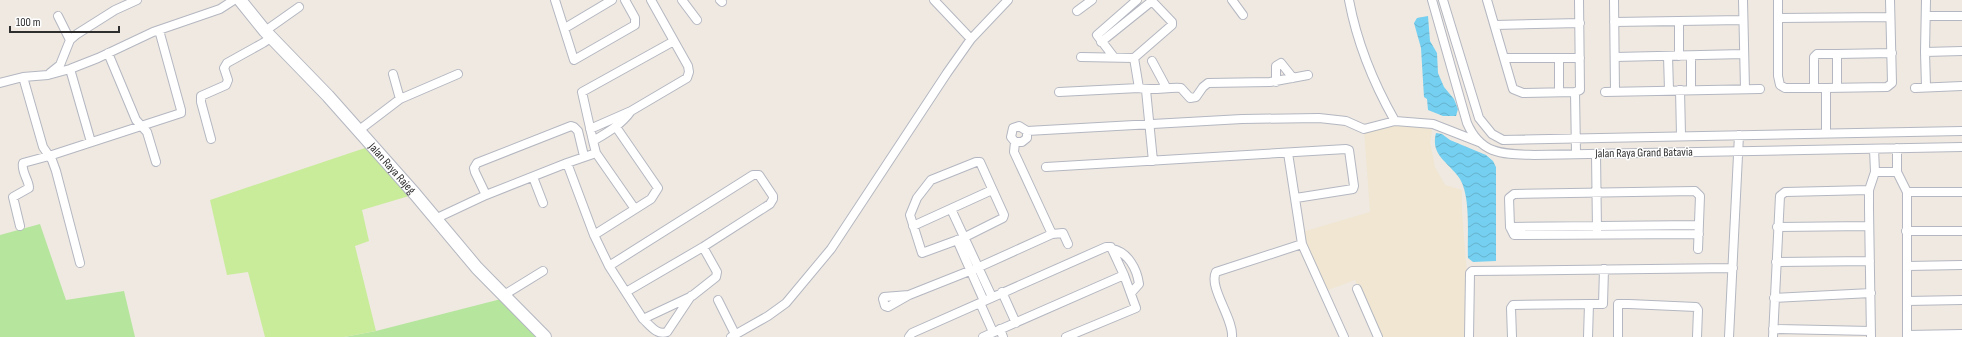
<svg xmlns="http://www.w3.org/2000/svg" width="1962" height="337" font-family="'Sofia Sans Condensed',sans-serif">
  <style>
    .education { fill: #f0e6d1 }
    .grass { fill: #b6e59e }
    .pitch { fill: #c9ec9a }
    .water { fill: url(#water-waves) }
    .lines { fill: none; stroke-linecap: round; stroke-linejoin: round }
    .street-casing { stroke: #b4b7c1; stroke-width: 10 }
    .secondary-casing { stroke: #b4b7c1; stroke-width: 14 }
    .street { stroke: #fff; stroke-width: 8 }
    .secondary { stroke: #fff; stroke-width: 12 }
    .labels { text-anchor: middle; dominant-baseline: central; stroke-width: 3; stroke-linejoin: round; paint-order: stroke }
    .street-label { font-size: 12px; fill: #2e2e2e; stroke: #fff }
  </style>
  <defs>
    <pattern id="water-waves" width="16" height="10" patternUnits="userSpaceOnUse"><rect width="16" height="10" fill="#75cff0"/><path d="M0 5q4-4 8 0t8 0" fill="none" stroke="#66b2ce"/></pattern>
  </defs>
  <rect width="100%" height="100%" fill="#efe9e1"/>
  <!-- education -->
  <path class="education" d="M1384,123L1433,124L1430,142L1435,167L1445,185L1462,190V212L1467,274L1466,337H1380L1355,280L1320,293L1297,246L1302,232L1370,212L1364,129Z"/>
  <!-- grass -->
  <path class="grass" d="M40,224L66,300L124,291L135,337H0V235Z
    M505,298L542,337H344L376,331Z"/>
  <!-- pitch -->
  <path class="pitch" d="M368,147L409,196L362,210L369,241L355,246L376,331L344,337H265L248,272L227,275L210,200Z"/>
  <!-- water -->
  <path class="water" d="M1428,16L1430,41L1437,53L1438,73L1444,87L1454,99L1458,109L1456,116H1443L1428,110L1427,99L1424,97L1421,48L1414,23L1417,18Z
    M1436,133L1442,134L1450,140L1486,155L1493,161L1496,167V261L1473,262L1468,258C1467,237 1471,197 1460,179C1449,162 1430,156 1436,133Z"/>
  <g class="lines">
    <defs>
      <path id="street" d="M555,0L574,60L635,25V18L625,0
        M682,0L697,20
        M720,0L722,2
        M934,0L971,39
        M1232,0L1243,15
        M1349,0C1357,43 1374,84 1395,121
        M1432,0L1467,123C1481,155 1503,154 1534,155L1962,147
        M1443,0L1479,118L1492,134L1503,140L1962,131
        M1487,0L1513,89L1523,93L1575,92L1580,90L1579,0
        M1614,0L1615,92
        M1743,0L1745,89
        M1778,0V76L1780,85L1785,88H1826V133
        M1926,0L1925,52L1962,51
        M1077,11L1092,0
        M58,16L70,40
        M1926,16H1962
        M1779,18L1890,17
        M1614,22L1743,20
        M1679,22V56
        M1495,25L1580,23
        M565,28L612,0
        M265,31L299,7
        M1101,42L1152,1
        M1925,52L1926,87
        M108,53L136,120L147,132L156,162
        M1113,56L1097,35L1137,0
        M1668,56L1669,90
        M1691,56V90
        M1081,57L1134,58L1172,25V22L1151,0
        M1615,57L1744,54
        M1134,58L1139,88
        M1504,58H1580
        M1152,61L1166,87
        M70,69L91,142
        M50,73L60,65L70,40L77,34L115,10L137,0
        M393,74L400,99
        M23,77L43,147L52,160L56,171L80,263
        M1276,82V66L1281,63L1293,78
        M0,83L23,77L48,75L70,69L98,58L153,32L220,9L234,0
        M1837,87V54L1892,53
        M1814,88V57L1817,54H1837
        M1826,88L1887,87L1892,83L1890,0
        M1915,88L1962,86
        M1146,90L1153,161
        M1680,90L1681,135
        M1059,92L1139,88C1152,91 1168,87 1181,88L1190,98L1196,97L1203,87L1208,83L1270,82L1308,75
        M1559,92V58
        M1575,92L1576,153
        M1605,92L1760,89
        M590,129L631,111L687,78L689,72L688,66L651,0
        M358,131L400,99L458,74
        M1027,131V138L1022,142H1015L1011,137L1013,128L1019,126L1027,131L1242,119L1319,118L1346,121L1364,129L1395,121L1433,124L1479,142
        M211,139L201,102V96L226,85L228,80L224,68L227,63L263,43L272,37
        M593,141L582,92L674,41
        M1015,142L1014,152L1052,234
        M1897,148V172
        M596,153L635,209
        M1596,154L1597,231
        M976,162H980L1004,215L1003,218L963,238L922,253L910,215L917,198L931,180Z
        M567,163L596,153L593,141C608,132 621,125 631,111
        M1046,167L1346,149L1349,150L1354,186L1353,189L1296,198
        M1875,172H1897L1907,192V337
        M533,177L543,203
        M1907,192H1962
        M486,195L475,172L474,168L477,163L571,126L574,127L578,131L584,156
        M951,209L992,297
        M437,218L486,195L567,163L594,235L609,266L643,319L692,296L716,277L717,272L703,247
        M20,226L13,197L29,188C29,180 21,172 23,163L49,156L181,113V110L159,30
        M913,226L992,190
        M1510,227L1699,225
        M1777,227L1869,226
        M1906,231H1962
        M594,235L651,199L658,188L616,127
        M957,240L984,301
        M1302,244L1344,337
        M1112,249C1128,252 1137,269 1139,284L1131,293
        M1698,249L1700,196L1695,191L1514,194L1509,198L1510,227L1514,235L1699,234
        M1776,262L1870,261
        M609,266L753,175H759L773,196V199L770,204L703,247L626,292
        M1907,266L1962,265
        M1357,289L1378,337
        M1002,292L1016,323
        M504,295L543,271
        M909,295L884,297L883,299L885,306L888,307L909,295L977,268L1052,234L1063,233L1068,244
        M1774,298L1871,293
        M718,300L735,334
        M1907,301L1962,300
        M980,303L993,332
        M643,319C650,325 657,336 667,332L691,296
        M1000,329L1003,337
        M1773,329L1871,331
        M1907,335L1962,334
        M731,337L768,316L786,303L831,249L947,73L971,39L1008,0
        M909,337L912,333L1106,247H1111L1124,275L983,337
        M1066,337L1136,308L1124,275
        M1232,337C1234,319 1208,287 1216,272L1302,244L1288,153
        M1469,337L1470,273L1472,271L1733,268
        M1512,337L1511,308L1513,305L1589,304
        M1588,337L1589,304H1603L1604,269
        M1618,337V304H1629L1696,307L1698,310L1697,337
        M1729,337L1739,135
        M1773,337L1780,196L1785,192L1869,190
        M1871,337L1869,209V190L1875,172L1874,149"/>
      <g id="secondary">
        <path id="s1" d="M240,0L265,31L328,96L415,194L477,268L545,337"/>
      </g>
    </defs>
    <!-- street casing -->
    <use href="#street" class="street-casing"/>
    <!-- secondary casing -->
    <use href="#secondary" class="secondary-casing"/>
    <!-- street -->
    <use href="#street" class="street"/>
    <!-- secondary -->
    <use href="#secondary" class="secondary"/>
  </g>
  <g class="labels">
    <!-- street labels -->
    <g class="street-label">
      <text transform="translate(1644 153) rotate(-1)">Jalan Raya Grand Batavia</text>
      <text stroke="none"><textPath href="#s1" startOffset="227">Jalan Raya Rajeg</textPath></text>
    </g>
  </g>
  <!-- scale -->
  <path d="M10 26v6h109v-6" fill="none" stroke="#2e2e2e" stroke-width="2"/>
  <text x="16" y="26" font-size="12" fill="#2e2e2e" stroke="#ffffff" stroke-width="3" paint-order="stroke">100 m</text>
</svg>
